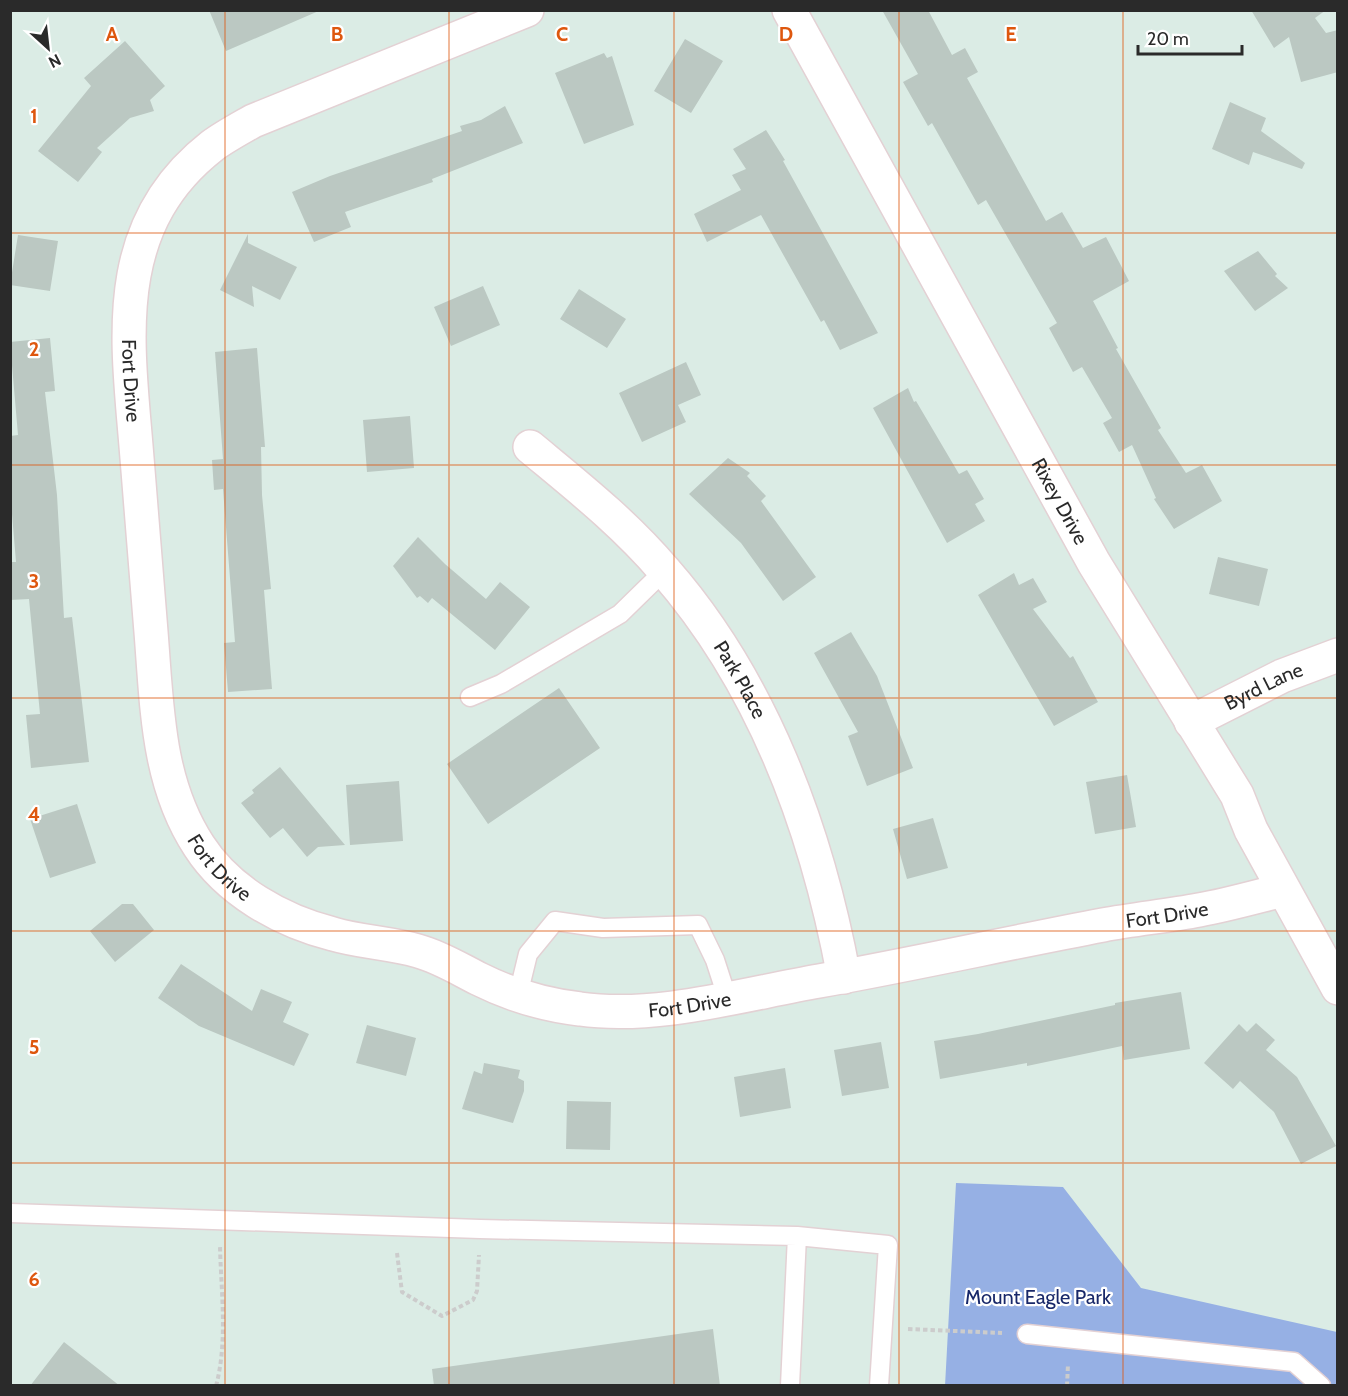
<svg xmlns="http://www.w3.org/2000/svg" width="1348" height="1396" font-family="Cabin,sans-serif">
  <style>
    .green { fill: #96b0e4 }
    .building { fill: #bbc8c2 }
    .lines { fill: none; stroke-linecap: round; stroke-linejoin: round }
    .lane-casing { stroke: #e3d1d4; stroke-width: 21 }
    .street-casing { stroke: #e3d1d4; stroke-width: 36 }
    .path { stroke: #ccc; stroke-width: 4; stroke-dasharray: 4.5 3; stroke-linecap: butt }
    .lane { stroke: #fff; stroke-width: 18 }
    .street { stroke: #fff; stroke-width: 33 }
    .grid { fill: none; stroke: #de570e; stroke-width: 1.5; stroke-opacity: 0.55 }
    .labels { text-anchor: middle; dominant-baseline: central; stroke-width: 4.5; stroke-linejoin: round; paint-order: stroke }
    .street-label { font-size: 20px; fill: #2a2a2a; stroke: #fff }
    .park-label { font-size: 20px; fill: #182869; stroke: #fff }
    .grid-label { font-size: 20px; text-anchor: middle; font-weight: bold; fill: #de570e; stroke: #fff; stroke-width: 4.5; stroke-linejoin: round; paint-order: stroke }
  </style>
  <rect width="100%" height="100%" fill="#dbece5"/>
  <!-- green -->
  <path class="green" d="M956,1183L1063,1187L1141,1288L1337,1332V1385L945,1386Z"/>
  <!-- building -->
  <path class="building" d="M209,10H321L226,51Z
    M882,10H928L952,55L965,48L978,72L967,78L1046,221L1062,212L1083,248L1106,237L1129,281L1093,301L1118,348L1116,349L1161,428L1158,430L1186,473L1202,465L1222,501L1174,529L1154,499L1156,498L1132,445L1119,452L1103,423L1112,418L1082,367L1073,372L1049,328L1057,323L986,200L978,205L932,123L928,126L903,82L918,74Z
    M1251,10H1326L1315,18L1326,33L1338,30V72L1301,82L1289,37L1274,48Z
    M685,39L723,61L691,113L654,91Z
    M125,41L165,86L150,100L154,111L130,118L97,148L102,152L78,182L38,151L91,86L84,78Z
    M604,53L607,58L612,56L634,125L584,144L555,73Z
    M1230,102L1266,118L1261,131L1305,163L1302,169L1253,152L1249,165L1212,149Z
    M505,106L523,143L432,179L433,182L345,212L351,227L314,242L292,192L330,176L462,131L460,126L481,120Z
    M766,130L785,160L783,161L878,333L840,350L824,320L821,322L761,215L707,242L694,214L741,190L732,175L746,169L733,149Z
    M248,234V243L297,267L280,300L252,286L254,307L220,290Z
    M18,235L58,241L50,291L10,285Z
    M1258,251L1277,274L1275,276L1288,288L1255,311L1224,271Z
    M483,286L500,325L451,346L434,307Z
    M579,289L626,319L607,348L560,319Z
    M50,338L55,391L45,392L57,495L64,618L72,617L89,762L31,768L26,715L40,714L29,599L10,600V562H16L10,490V436L18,435L10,342Z
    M257,348L265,447H261L262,495L271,589L264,590L272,689L228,692L224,643L235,642L223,489L214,490L212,460L223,459L215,352Z
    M686,362L701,395L678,405L686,422L642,442L619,393Z
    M908,388L914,402L916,401L959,474L967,470L984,499L975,504L985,521L947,543L873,408Z
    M410,416L414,468L367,472L363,420Z
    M728,458L750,473L747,476L766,496L761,501L816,577L783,601L741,543L689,494Z
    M418,537L445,564L486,599L500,582L530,607L495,650L432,598L428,603L420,596L417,598L393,566Z
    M1218,557L1268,569L1259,606L1209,594Z
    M1014,573L1019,585L1033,578L1047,602L1033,609L1070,658L1073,656L1098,702L1054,726L978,595Z
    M851,632L877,676L913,768L867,786L848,736L858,732L814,653Z
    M559,688L600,748L488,824L447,764Z
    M280,767L345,845L318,847L307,857L283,828L270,838L241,803L254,793L252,790Z
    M1127,775L1136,827L1095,834L1086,782Z
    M399,781L403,841L350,845L346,785Z
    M77,804L96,863L50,878L30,819Z
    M933,818L948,868L907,879L893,829Z
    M122,904H133L154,930L115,962L90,931Z
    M181,964L252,1011L261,989L292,1002L283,1022L309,1034L294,1066L199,1026L158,998Z
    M1181,992L1190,1049L1124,1060L1122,1046L1027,1066V1063L940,1079L934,1041L978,1034L1115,1005V1003Z
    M1256,1023L1275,1040L1266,1050L1297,1077L1336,1146L1301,1164L1274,1112L1240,1081L1233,1089L1204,1063L1239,1024L1247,1032Z
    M367,1025L416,1038L406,1076L356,1063Z
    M881,1042L889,1088L842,1096L834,1050Z
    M484,1063L520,1070L518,1078L524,1081V1091L513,1123L462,1109L474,1071L482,1074Z
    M785,1068L791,1108L740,1117L734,1077Z
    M567,1101L611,1102L610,1150L566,1149Z
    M713,1329L720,1386H434L432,1369Z
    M64,1342L120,1386H30Z"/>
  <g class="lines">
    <defs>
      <path id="lane" d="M470,697L501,684L620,614L665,570
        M518,995L528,954L555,921L603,928L698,925L715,960L727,997
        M10,1213L480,1229L797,1236L888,1245L879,1386
        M1027,1334L1294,1362L1321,1386
        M790,1386L797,1236"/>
      <g id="street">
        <path id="s1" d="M527,10L253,121C239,129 224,137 212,146C107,228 128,343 137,458C142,516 146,574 151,632C157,706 157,782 199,846C228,891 281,921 333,934C360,942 390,943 418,951C440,957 459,969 479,979C511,995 546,1005 580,1009C657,1020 744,994 819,981C914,964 1008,943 1103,925C1135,919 1167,916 1199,910C1227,905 1255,897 1283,890"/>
        <path id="s2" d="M789,10L1094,563L1237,795L1251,830L1338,988"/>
        <path id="s3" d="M530,447C577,486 624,523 664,570C763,683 817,831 844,977"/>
        <path id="s4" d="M1191,722L1282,676L1338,655"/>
      </g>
    </defs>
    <!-- lane casing -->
    <use href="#lane" class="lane-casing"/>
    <!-- street casing -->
    <use href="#street" class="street-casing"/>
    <!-- path -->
    <path class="path" d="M397,1253L402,1292L442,1316L473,1300L477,1291L479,1255
      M908,1329L1002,1333
      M216,1386C228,1341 221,1292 220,1246
      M1067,1386L1068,1364"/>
    <!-- lane -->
    <use href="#lane" class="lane"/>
    <!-- street -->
    <use href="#street" class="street"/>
  </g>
  <!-- grid -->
  <path class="grid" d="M225,10V1386M449,10V1386M674,10V1386M899,10V1386M1123,10V1386M10,233H1338M10,465H1338M10,698H1338M10,931H1338M10,1163H1338"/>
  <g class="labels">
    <!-- street labels -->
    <g class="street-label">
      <text stroke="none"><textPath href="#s1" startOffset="604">Fort Drive</textPath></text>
      <text stroke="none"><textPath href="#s2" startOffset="561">Rixey Drive</textPath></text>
      <text stroke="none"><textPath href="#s3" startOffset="316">Park Place</textPath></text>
      <text stroke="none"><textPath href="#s4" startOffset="81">Byrd Lane</textPath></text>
      <text stroke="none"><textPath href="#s1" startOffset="1108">Fort Drive</textPath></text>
      <text stroke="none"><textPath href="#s1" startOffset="2098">Fort Drive</textPath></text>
      <text stroke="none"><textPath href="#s1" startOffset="1612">Fort Drive</textPath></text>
    </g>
    <!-- park labels -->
    <g class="park-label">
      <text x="1038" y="1297">Mount Eagle Park</text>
    </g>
  </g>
  <g class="grid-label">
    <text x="112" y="41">A</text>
    <text x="337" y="41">B</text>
    <text x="562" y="41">C</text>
    <text x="786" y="41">D</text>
    <text x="1011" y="41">E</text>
    <text x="34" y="123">1</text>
    <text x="34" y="356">2</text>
    <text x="34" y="588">3</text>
    <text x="34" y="821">4</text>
    <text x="34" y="1054">5</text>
    <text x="34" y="1286">6</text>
  </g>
  <!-- border -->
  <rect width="1348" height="1396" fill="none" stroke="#2a2a2a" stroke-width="24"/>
  <!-- north arrow -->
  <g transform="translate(48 48) rotate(153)" stroke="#ffffff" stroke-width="4.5" paint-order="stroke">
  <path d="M0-4.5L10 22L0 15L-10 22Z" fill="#2a2a2a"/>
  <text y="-9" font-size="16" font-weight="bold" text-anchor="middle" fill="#2a2a2a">N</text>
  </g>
  <!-- scale -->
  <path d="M1138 45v9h104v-9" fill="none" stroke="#2a2a2a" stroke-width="3"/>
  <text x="1147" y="45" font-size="18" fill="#2a2a2a" stroke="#ffffff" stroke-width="4.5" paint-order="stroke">20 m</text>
</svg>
